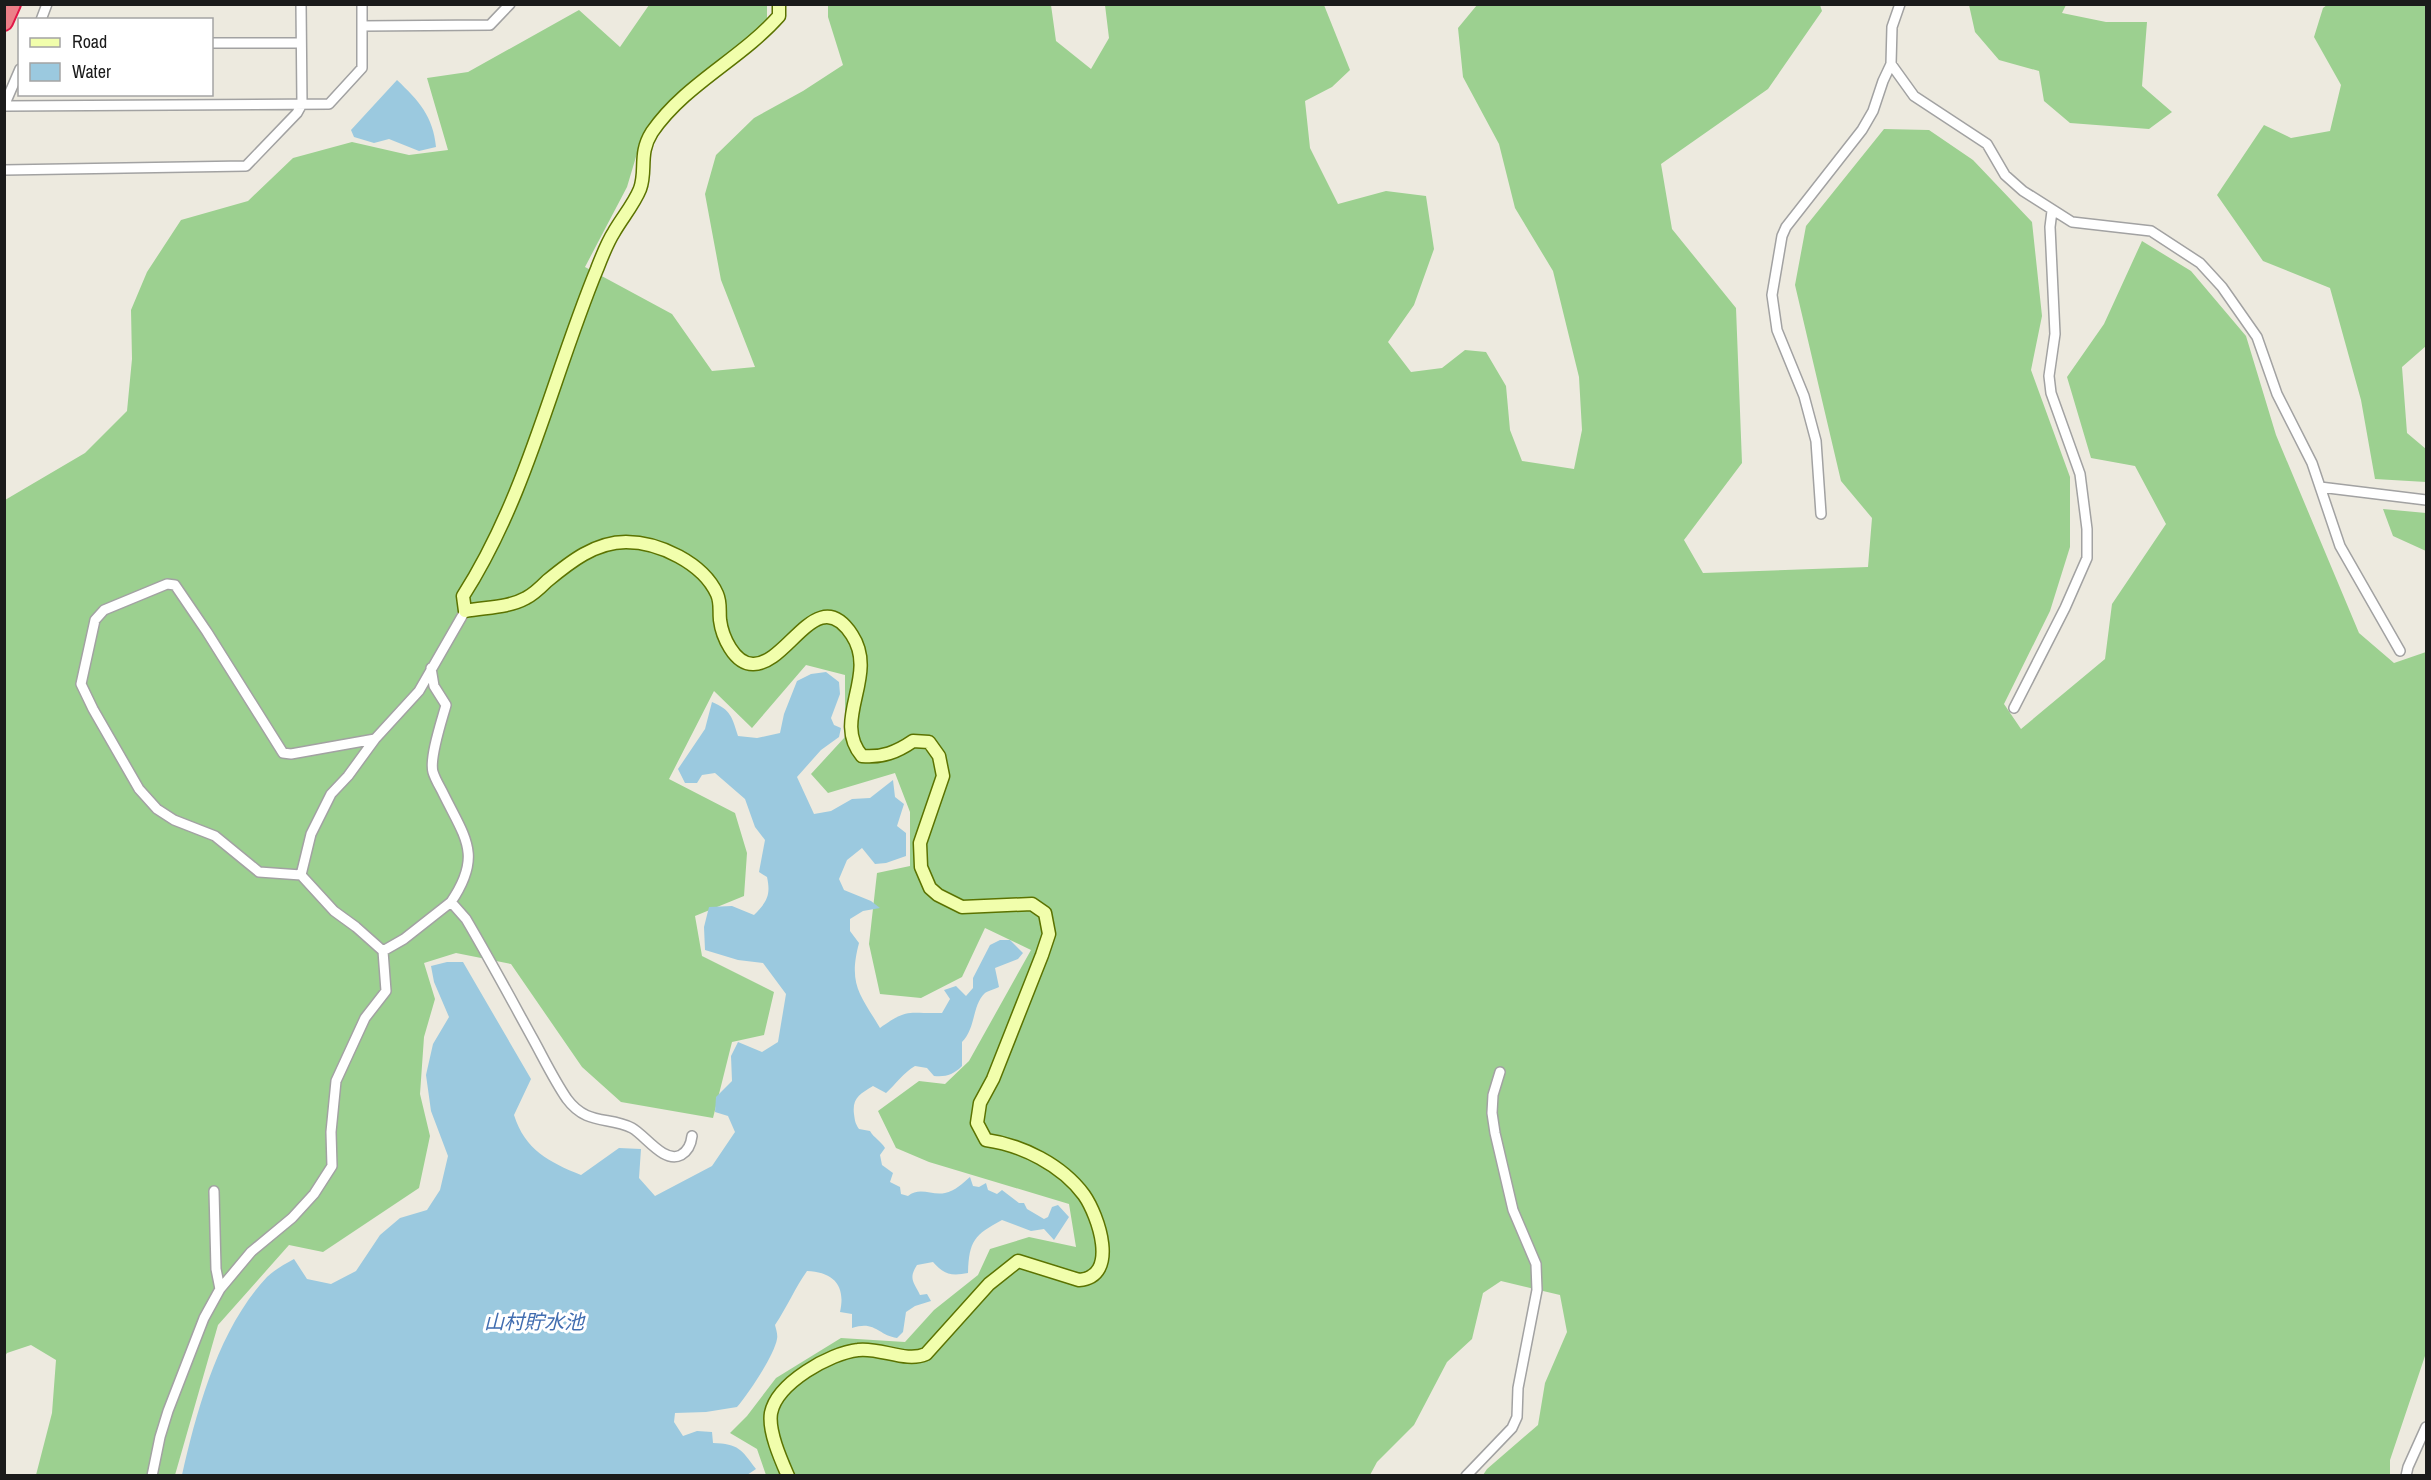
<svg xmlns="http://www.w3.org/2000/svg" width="2431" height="1480" font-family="'Archivo Narrow','Noto Sans JP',sans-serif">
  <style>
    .forest { fill: #9cd090 }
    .water { fill: #9bc9df }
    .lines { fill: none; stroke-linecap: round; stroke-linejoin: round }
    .street-casing { stroke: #a2a2a2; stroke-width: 12 }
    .secondary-casing { stroke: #5b7300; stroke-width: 15 }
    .highway-casing { stroke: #e11647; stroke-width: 20 }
    .street { stroke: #fff; stroke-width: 9 }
    .secondary { stroke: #f1feac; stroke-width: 12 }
    .highway { stroke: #ec7f88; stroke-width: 16 }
    .labels { text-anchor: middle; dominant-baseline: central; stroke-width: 6; stroke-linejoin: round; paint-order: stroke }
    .water-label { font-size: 20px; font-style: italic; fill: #416db0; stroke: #fff }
  </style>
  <rect width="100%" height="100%" fill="#edeadf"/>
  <!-- forest -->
  <path class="forest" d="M649,5H767V22L698,77L641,140L627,187L585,267L672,314L712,371L755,367L721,280L705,194L716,155L754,118L803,91L843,65L828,17V5H1051L1056,41L1091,69L1109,38L1105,5H1324L1350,70L1332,87L1305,101L1310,148L1338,204L1386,191L1426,196L1434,249L1414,305L1388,342L1411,372L1442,368L1465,350L1486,352L1506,386L1510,430L1522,461L1574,469L1582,430L1579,377L1553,271L1515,208L1499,144L1463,77L1458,28L1477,5H1820L1822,11L1768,89L1661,164L1672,229L1736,308L1742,463L1684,540L1703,573L1868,567L1872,518L1841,481L1795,285L1806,226L1884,129L1929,130L1973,160L2032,222L2042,316L2031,370L2070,477V547L2050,611L2004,704L2021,729L2105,659L2112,604L2166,524L2135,466L2091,458L2067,377L2104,324L2142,241L2191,271L2246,336L2276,435L2359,633L2394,663L2426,652V1353L2390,1460V1475H1483L1487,1469L1538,1425L1545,1383L1567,1332L1560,1295L1501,1281L1483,1293L1472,1339L1447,1362L1414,1425L1377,1462L1370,1475H766L757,1449L730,1433L747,1416L776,1378L841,1338L905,1342L934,1310L978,1275L990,1249L1029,1237L1076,1247L1069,1204L929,1162L896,1148L878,1111L919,1081L945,1084L969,1061L1031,950L985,928L962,977L921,998L880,994L869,944L877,873L910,866V812L895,773L828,793L811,774L845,737V675L806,665L752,728L714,691L669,779L735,813L747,853L744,896L695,916L702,956L774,992L764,1035L732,1042L713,1118L621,1102L582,1067L511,964L456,953L424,963L435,999L424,1037L420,1094L430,1136L419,1188L323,1252L289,1245L218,1325L175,1475H36L52,1413L56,1360L31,1345L7,1353L5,1356V500L85,453L127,411L132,359L131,310L147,272L181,220L248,201L293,158L352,142L409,155L448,150L427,78L468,72L579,10L620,47Z
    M1969,5H2066L2062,13L2106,22H2147L2142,86L2172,112L2149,129L2070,123L2044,101L2039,71L1999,60L1975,32Z
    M2327,5H2426V346L2402,367L2407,433L2426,449V482L2375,479L2361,400L2330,288L2263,261L2217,195L2264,125L2291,138L2330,131L2341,85L2314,37L2323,8Z
    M2383,509L2426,513V551L2393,536Z"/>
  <!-- water -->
  <path class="water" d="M397,80C419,101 433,116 436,147L419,151L389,139L374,143L354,137L351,130Z
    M826,672L839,682L840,694L831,718L834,725L841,728L839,737L821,750L797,777L814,814L831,811L852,799L870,798L893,780L895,797L904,804L897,826L906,833V856L886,863L875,864L862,848L847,860L839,879L844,890L871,901L880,908L863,911L850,919V931L859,943C848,985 860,994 880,1028C909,1007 908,1014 942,1013L950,999L944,990L956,986L966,996L973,988V978L990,945L1000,940H1010L1023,953L1018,959L995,968L999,987C995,989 988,991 985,993C972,1005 976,1028 962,1042V1066C953,1075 946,1077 934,1076L927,1068L915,1066C903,1073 896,1084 886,1093L873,1086C860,1094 852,1098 854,1114C855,1121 855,1123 859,1129L870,1131C874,1138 881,1141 885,1148L880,1155L882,1165L893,1173L890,1182L900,1187L901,1194L908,1196C920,1186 932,1196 945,1193C955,1191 963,1183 970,1177L973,1186L979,1187L986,1183L988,1190L997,1194L1002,1190L1019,1203H1024L1027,1209L1044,1219L1048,1217L1052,1207L1058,1205L1069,1217L1054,1240L1044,1229L1031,1231L1002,1220C974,1235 969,1241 968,1273C952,1276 944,1275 933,1262L917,1265C908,1279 914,1282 920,1295L927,1294L931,1301L915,1306L906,1312L903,1332L897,1338C878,1335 875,1320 852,1328V1314L840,1312C846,1286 834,1272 807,1271C795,1288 787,1307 775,1325C776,1329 778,1335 777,1339C774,1356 748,1394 737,1407L706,1412L675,1413L674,1422L683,1436L697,1431L712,1432L713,1443C739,1444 741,1449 756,1469L747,1475H182C197,1409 219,1328 267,1277C274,1270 285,1264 294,1259L307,1279L331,1284L356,1271L380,1235L400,1218L427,1210L440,1190L448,1156L431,1111L426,1075L433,1044L449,1017L434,982L431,966L447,962H463L531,1079L514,1115C525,1150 549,1162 581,1175L619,1148L641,1149L639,1178L655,1196L712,1166L735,1132L728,1116L715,1112L716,1097L732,1081L731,1056L738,1042L762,1052L778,1042L786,994L763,963L738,960L705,950L704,927L709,907L732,906L754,915C767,902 771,895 767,877L759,872L765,840L755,827L745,799L715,773L702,775L697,783H685L678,769L705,729L712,702C731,710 732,717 738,736L757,738L780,733L784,714L797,681L811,674Z"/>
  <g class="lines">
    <defs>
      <path id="street" d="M41,20L47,4
        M362,26L490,25L510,4
        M212,43H301
        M1891,64L1914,96L1987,144L2005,175L2023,191L2072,222L2151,231L2200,263L2222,287L2257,337L2277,394L2312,463L2340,546L2400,651
        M4,106L20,69
        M5,106L329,104L362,68V4
        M4,170L246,166L297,113L302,104L301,4
        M2320,487L2426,500
        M1821,514L1816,441L1804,396L1777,330L1772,295L1782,236L1786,227L1862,130L1873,111L1883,81L1891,64L1892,27L1900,4
        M431,668L434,686L446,705C442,720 429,758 433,772C435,779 440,787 443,793C465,838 483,855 451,902
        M2014,708L2065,608L2087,558V529L2080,474L2051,393L2049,376L2055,334L2050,227L2052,211
        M301,875L311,834L331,794L348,776L375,739L419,691L465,611
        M383,951L404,939L451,902L466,919C489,958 511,999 533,1039C544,1059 554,1080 567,1099C587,1126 609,1116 632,1128C645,1135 664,1164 681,1155C688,1151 691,1145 692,1136
        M214,1191L216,1269L220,1289
        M152,1476L160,1437L168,1411L204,1318L220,1289L251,1252L292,1218L314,1194L332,1166L331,1132L336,1081L365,1018L386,991L383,951L356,927L334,911L301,875L259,872L215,836L174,820L157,809L139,789L93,709L81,684L95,620L104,610L167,584L175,585L207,632L283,753L291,754L375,739
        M1466,1476L1512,1428L1517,1417L1518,1388L1537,1290L1536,1264L1513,1210L1495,1133L1492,1113L1493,1095L1500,1072
        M2406,1476L2408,1467L2426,1427"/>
      <path id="secondary" d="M779,4V16C741,59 685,84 652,132C638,154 647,170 640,189C634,204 622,218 614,232C607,243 602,256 597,269C552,378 527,496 463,596L465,611C485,607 508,608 526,598C534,594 541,587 547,581C570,562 595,542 626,542C659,542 703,563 717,594C721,603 719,610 720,620C722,636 734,664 753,664C788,665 817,581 852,635C879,676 831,720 862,756C882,758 897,752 913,741L929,742L939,756L943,776L920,843L921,867L930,888L938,895L962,907L1032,904L1045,913L1049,934L1042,955L993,1079L980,1103L977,1123L986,1140C1022,1145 1062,1165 1084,1195C1098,1215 1120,1277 1079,1280L1018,1261L989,1284L926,1354C906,1363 880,1347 858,1350C830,1353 777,1383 771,1413C768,1431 781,1460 788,1476"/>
      <path id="highway" d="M4,22L12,4"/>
    </defs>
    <!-- street casing -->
    <use href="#street" class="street-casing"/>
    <!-- secondary casing -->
    <use href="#secondary" class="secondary-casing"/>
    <!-- highway casing -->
    <use href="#highway" class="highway-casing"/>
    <!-- street -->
    <use href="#street" class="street"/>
    <!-- secondary -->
    <use href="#secondary" class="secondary"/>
    <!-- highway -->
    <use href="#highway" class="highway"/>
  </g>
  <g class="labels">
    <!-- water labels -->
    <g class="water-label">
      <text x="534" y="1321">山村貯水池</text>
    </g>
  </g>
  <!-- border -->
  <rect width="2431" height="1480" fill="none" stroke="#1b1b1b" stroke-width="12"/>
  <!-- legend -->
  <rect x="18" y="18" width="195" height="78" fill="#ffffff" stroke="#a4a4a4" stroke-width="1.5"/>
  <rect x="30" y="38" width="30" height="9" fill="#f1feac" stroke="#a4a4a4" stroke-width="1.5"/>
  <text x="72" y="48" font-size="18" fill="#1b1b1b">Road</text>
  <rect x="30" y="63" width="30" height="18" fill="#9bc9df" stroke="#a4a4a4" stroke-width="1.5"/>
  <text x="72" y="78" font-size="18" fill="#1b1b1b">Water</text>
</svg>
